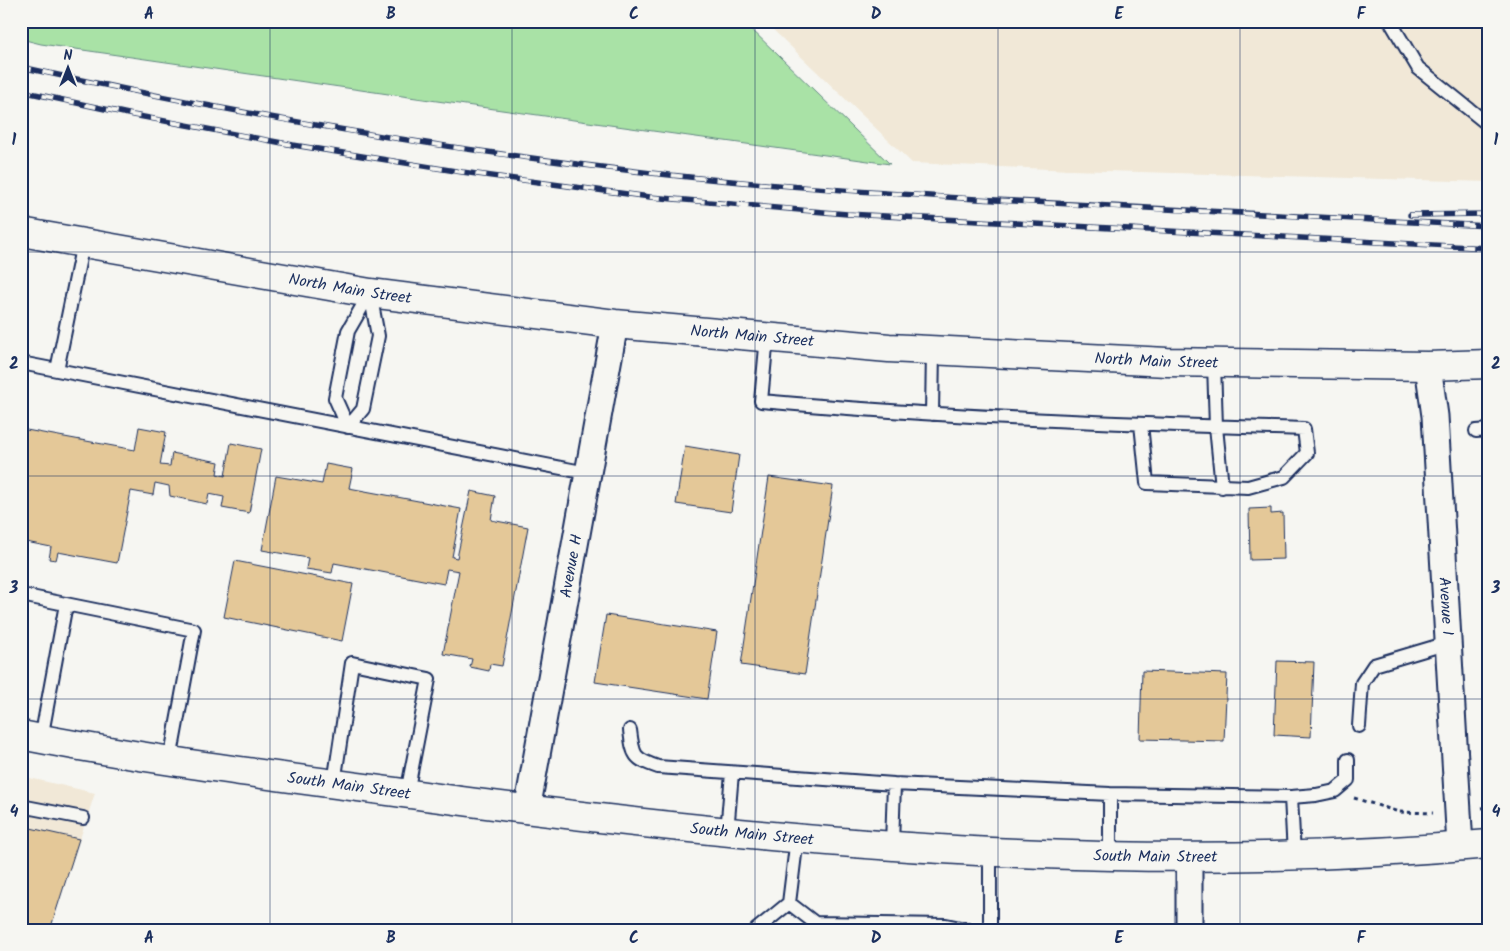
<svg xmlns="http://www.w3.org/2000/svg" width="1510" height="951" font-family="Kalam,sans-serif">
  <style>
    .built { fill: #f1e8d7 }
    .green { fill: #a9e2a6; stroke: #628882 }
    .building { fill: #e4c898; stroke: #1b2f5e }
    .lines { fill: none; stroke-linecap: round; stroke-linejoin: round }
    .lane-casing { stroke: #1b2f5e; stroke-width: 16 }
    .street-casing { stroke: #1b2f5e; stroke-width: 29 }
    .highway-casing { stroke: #1b2f5e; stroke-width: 31 }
    .path { stroke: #1b2f5e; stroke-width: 3; stroke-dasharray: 4 4; stroke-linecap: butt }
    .lane { stroke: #f6f6f2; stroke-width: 12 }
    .street { stroke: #f6f6f2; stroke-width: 25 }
    .highway { stroke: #f6f6f2; stroke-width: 28 }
    .rail-casing { stroke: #1b2f5e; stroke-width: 5.5 }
    .rail { stroke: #f6f6f2; stroke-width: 4; stroke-dasharray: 11; stroke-linecap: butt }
    .grid { fill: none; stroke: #1b2f5e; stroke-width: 1; stroke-opacity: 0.55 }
    .labels { text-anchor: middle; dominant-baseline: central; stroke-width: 4; stroke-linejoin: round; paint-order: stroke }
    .street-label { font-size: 16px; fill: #1b2f5e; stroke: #f6f6f2 }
    .neatline { fill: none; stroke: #1b2f5e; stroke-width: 2 }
    .grid-label { font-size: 16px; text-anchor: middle; font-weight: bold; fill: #1b2f5e }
  </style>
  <rect width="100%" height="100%" fill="#f6f6f2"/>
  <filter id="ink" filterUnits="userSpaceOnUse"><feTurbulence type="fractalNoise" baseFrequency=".02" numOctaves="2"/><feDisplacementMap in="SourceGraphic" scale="10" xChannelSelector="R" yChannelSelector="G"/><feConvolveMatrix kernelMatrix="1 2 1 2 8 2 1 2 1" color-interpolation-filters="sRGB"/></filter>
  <g filter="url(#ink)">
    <!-- built -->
    <path class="built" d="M764,21H1489V182L1071,170L912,163Z
      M21,776L95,793L50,930H21Z"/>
    <!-- green -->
    <path class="green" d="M21,21H743L890,164L437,101L41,44L21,39Z"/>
    <!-- building -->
    <path class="building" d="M139,427L166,432L160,465L170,466L172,453L219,462L217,474L225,476L231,443L261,449L249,513L222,508L224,497L209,494L207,504L170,496L169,486L155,483L153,495L131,491L117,563L58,552L56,560L49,559L51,547L21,541V429L135,450Z
      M685,446L739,455L731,512L676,504Z
      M326,464L353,469L349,488L461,509L452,557L457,558L471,491L495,496L491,520L528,527L502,666L490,664L489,671L470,667L472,659L443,654L459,571L447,569L444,584L334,563L332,573L306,569L308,558L262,550L276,476L322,484Z
      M769,477L833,486L805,674L741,665Z
      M1271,508V514L1283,513L1284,559L1250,560L1249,509Z
      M235,561L353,584L342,641L224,617Z
      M606,615L717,632L707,699L595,682Z
      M1277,661L1314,662L1311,737L1274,735Z
      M1142,671L1227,674L1224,741L1140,739Z
      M26,827L79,839L50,930H21V853Z
      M1306,927V930H1252V929Z"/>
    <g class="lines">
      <defs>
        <path id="lane" d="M1390,21L1418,68L1485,122H1489
          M370,293L378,336L363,409L348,427L335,398L348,331Z
          M767,336L761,401C942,417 1123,424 1304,429L1307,453L1284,477L1248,487L1147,483L1141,424
          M21,363L587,473
          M1214,363L1216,427L1222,487
          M57,370L83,243
          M932,414L933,350
          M1476,431L1489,430
          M21,595L194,630L170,760
          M1359,726L1362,683L1374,665L1448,643
          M630,730C633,756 634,759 658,767L894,784L1110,794L1291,797L1316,795L1335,791L1348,780V760
          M41,739L66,604
          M334,783L352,663L429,679L407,793
          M1110,794V855
          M1291,797L1294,855
          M21,806L83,818
          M727,832L732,773
          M892,845L894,784
          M990,852V930
          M789,903L815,923L946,925L970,930
          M756,930L789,903L797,838"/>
        <g id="street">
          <path id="s1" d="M1428,366L1435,416L1460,846"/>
          <path id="s2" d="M527,810L615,324"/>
          <path d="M1189,857V930"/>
        </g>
        <g id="highway">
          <path id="s3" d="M21,232L370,293L615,324L889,348L1167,362L1428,366L1489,364"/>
          <path id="s4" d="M21,735C157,762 295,778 432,797C781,844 1137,876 1489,844"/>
        </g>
      </defs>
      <!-- lane casing -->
      <use href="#lane" class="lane-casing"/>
      <!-- street casing -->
      <use href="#street" class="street-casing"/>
      <!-- highway casing -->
      <use href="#highway" class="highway-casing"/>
      <!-- path -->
      <path class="path" d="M1354,798L1399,812L1433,813
        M1482,808L1489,807"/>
      <!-- lane -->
      <use href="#lane" class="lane"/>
      <!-- street -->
      <use href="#street" class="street"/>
      <!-- highway -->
      <use href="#highway" class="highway"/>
      <defs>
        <path id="rail" d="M21,67C229,113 439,149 651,173C759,185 868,192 977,199C1147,209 1318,217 1489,226
          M21,91L133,115L293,145L462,172L650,197L847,214L1489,248
          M1410,215L1489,214"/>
      </defs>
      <!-- rail casing -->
      <use href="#rail" class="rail-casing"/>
      <!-- rail -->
      <use href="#rail" class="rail"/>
    </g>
  </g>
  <!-- grid -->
  <path class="grid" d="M270,21V930M512,21V930M755,21V930M998,21V930M1240,21V930M21,252H1489M21,476H1489M21,699H1489"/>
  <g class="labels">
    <!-- street labels -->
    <g class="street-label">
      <text stroke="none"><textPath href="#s3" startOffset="334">North Main Street</textPath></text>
      <text stroke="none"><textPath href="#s3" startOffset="739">North Main Street</textPath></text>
      <text stroke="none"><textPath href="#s3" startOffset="1144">North Main Street</textPath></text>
      <text stroke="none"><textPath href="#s2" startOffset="248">Avenue H</textPath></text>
      <text stroke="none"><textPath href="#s1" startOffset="241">Avenue I</textPath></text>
      <text stroke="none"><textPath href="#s4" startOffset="332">South Main Street</textPath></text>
      <text stroke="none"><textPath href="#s4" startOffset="738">South Main Street</textPath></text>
      <text stroke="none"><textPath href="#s4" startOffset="1142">South Main Street</textPath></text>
    </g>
  </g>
  <!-- margin -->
  <rect width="1510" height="951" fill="none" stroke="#f6f6f2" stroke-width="55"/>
  <!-- north arrow -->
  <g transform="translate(68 68)" stroke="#f6f6f2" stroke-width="4" paint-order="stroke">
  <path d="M0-4L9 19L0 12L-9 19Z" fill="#1b2f5e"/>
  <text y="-8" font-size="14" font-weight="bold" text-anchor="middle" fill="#1b2f5e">N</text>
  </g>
  <rect x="28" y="28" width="1454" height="896" class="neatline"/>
  <g class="grid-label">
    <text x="149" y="19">A</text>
    <text x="391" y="19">B</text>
    <text x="634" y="19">C</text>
    <text x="876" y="19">D</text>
    <text x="1119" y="19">E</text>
    <text x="1361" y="19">F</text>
    <text x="14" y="145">1</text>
    <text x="1496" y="145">1</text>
    <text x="14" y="369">2</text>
    <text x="1496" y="369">2</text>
    <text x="14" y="593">3</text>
    <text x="1496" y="593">3</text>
    <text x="14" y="817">4</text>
    <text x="1496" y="817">4</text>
    <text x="149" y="943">A</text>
    <text x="391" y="943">B</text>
    <text x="634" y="943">C</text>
    <text x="876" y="943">D</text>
    <text x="1119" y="943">E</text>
    <text x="1361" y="943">F</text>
  </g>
</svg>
